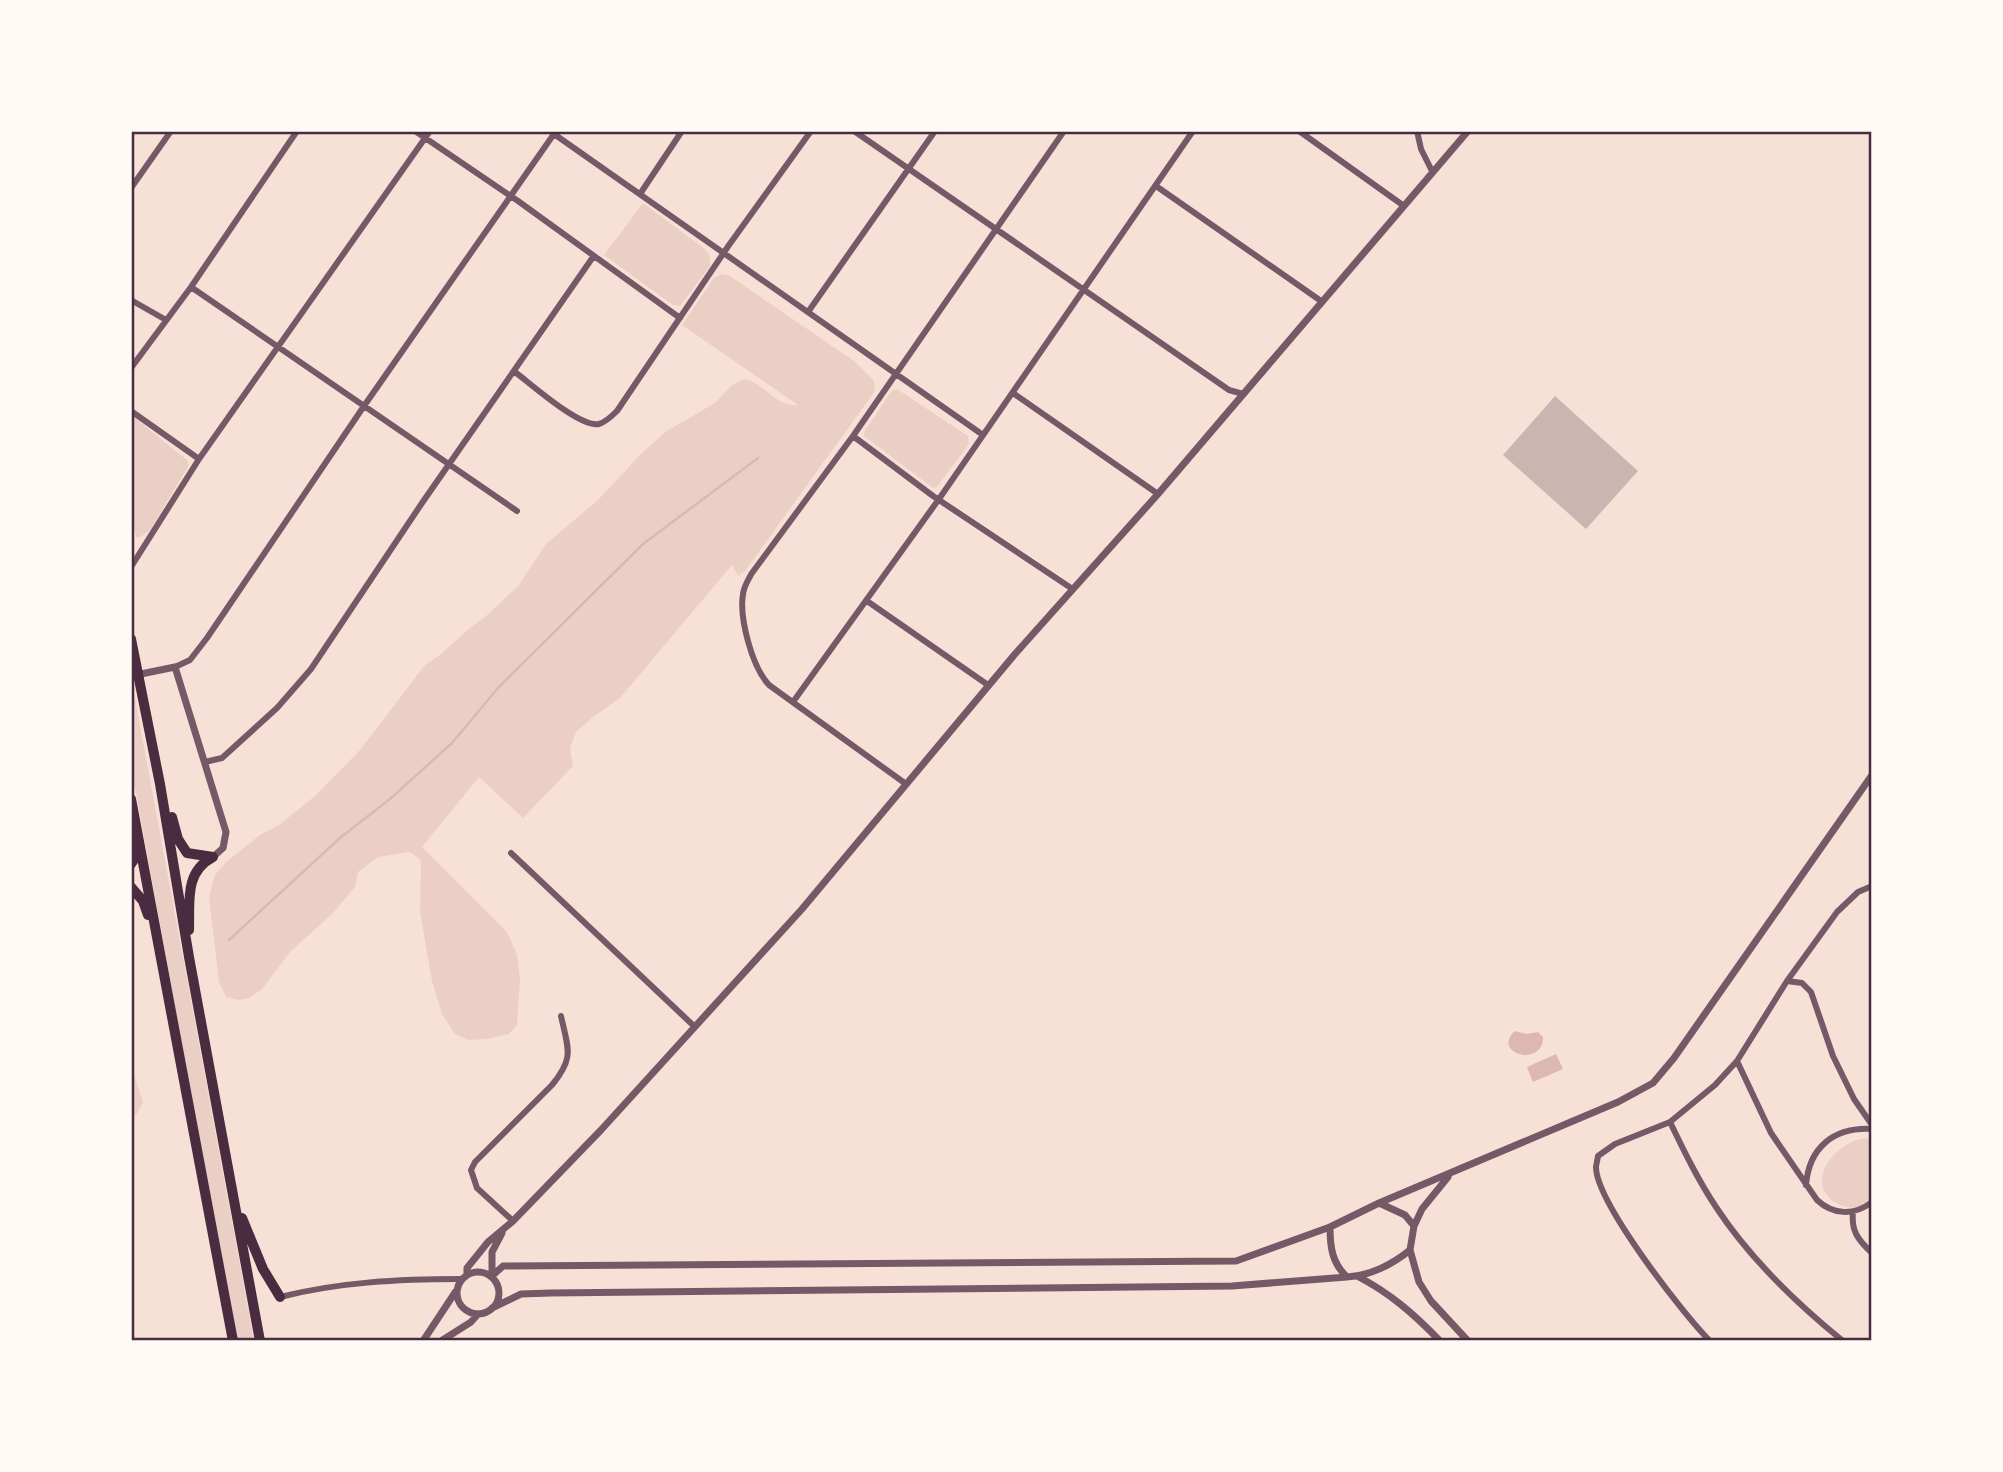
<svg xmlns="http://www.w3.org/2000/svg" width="2003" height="1472" font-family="'Titillium Web',sans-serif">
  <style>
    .green { fill: #ebcfc5 }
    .water { fill: #dcb8b0 }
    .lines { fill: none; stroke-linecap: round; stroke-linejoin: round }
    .stream { stroke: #dcb8b0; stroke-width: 2.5 }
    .building { fill: #ccb4b1 }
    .minor { stroke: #755966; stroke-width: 6 }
    .tertiary { stroke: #755966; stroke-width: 7 }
    .motorway { stroke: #4a2c40; stroke-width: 10 }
    .neatline { fill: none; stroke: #4a2c40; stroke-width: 2.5 }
  </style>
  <rect width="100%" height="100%" fill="#f7e1d7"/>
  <!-- green -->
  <path class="green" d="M643,203L705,249L710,256V266L680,306L673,305L604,255Z
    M722,274L730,276L854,361L874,381L875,391L745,571L738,576L732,565L620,698L593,717L576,732L570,748L573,766L523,818L479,777L422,847L507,932L517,955L520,979L517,1025L509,1034L486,1039L468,1040L455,1034L442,1014L432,981L420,912L421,860L410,852L378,857L358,872L355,887L332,914L290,952L262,989L249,998L238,1000L226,997L219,982L209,897L215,875L226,862L260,835L279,825L315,796L360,750L425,665L441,654L470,628L485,617L518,586L546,544L598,500L640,455L665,432L715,403L732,385L744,379C765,383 776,408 798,405L682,325L714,278Z
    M897,389L968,436L969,444L937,487L933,488L864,436V432L892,390Z
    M131,415L187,460L189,465L150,530L139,538L136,537L131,502Z
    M131,682H132L254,1341H237L228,1294L131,766Z
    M131,1066L143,1102L136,1115L131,1114Z
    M1866,1138L1872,1140V1199C1867,1201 1862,1205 1857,1207C1850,1209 1842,1206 1836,1203C1802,1182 1837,1140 1866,1138Z"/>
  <!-- water -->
  <path class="water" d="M1515,1031L1526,1034L1538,1032L1543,1037C1544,1068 1490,1054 1515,1031Z
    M1556,1054L1563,1069L1533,1082L1527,1067Z"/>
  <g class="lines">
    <!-- stream -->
    <path class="stream" d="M229,940L341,837L390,799L452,743L498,688L643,544L758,458"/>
  </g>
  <!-- building -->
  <path class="building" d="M1555,396L1638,471L1586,529L1503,455Z"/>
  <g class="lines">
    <!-- minor -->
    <path class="minor" d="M415,131L518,201L680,318
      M854,131L1229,390L1243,394
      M1299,131L1404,206
      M1417,131L1421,149L1432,171
      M554,134L983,435
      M1156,186L1321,301
      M131,188L171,131
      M640,194L682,131
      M191,287L517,511
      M131,300L166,320
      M808,312L935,131
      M131,368L191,287L297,131
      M515,372C531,384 580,428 599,424C606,422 612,416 617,411L729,245L811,131
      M1013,393L1158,494
      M131,411L199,459
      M853,436L933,496L1071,588
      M131,567L199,459L430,131
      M867,601L988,685
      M175,667L190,660L207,638L364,406L556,131
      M793,702L939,499L1193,131
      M205,762L222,758L277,708L311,669L422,503L593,257
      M906,784L769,685C752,667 739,618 743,594C744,586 748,580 752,573L853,436L1064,131
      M511,853L695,1027
      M1787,981L1802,983L1811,992L1833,1056L1854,1099L1872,1125
      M1737,1061L1771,1133L1817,1200C1833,1215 1854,1216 1872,1202
      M1670,1122C1684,1151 1698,1180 1716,1207C1750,1259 1795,1302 1843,1341
      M1806,1185C1809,1148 1833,1127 1872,1129
      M1853,1212C1851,1231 1858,1240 1872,1253
      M513,1221L477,1188L471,1170L475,1162L552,1085C575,1057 568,1049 561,1016
      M280,1297C340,1282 399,1279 461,1279
      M1710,1341C1683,1314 1596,1202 1596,1167C1596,1166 1598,1157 1598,1156L1615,1144L1670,1122L1715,1085L1737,1061L1787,981L1837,912L1858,892L1872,886"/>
    <!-- tertiary -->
    <path class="tertiary" d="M131,676L175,667L226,832L223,848L213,857
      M1379,1203L1618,1102L1653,1083L1674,1058L1872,775
      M1379,1203L1405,1215L1414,1226L1410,1250C1393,1264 1370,1276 1347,1277C1332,1263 1330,1247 1330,1227Z
      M1414,1226L1422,1209L1448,1177
      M1410,1250L1419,1282L1431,1301L1468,1341
      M457 1293a21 21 0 1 1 42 0a21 21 0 1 1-42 0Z
      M467,1274V1268L488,1242L513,1221L601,1130L802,909L1015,654L1158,494L1468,131
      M492,1276L503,1266L1236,1261L1330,1227
      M492,1276V1252L502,1233
      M1357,1276C1390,1293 1414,1314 1440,1341
      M492,1308L521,1294L551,1293L1232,1286L1347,1277
      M423,1341L456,1291
      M441,1341L471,1322L478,1314"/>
    <!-- motorway -->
    <path class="motorway" d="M131,639L160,784L189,957L260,1341
      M131,799L233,1341
      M172,817L178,839L187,853L213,857
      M131,864L135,858L136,845
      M131,887L143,901L148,915
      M189,930C190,902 184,872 213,857
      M242,1218L263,1269L280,1297"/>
  </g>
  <!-- border -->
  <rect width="2003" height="1472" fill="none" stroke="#fffaf5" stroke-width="266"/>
  <rect x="133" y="133" width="1737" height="1206" class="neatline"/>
</svg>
